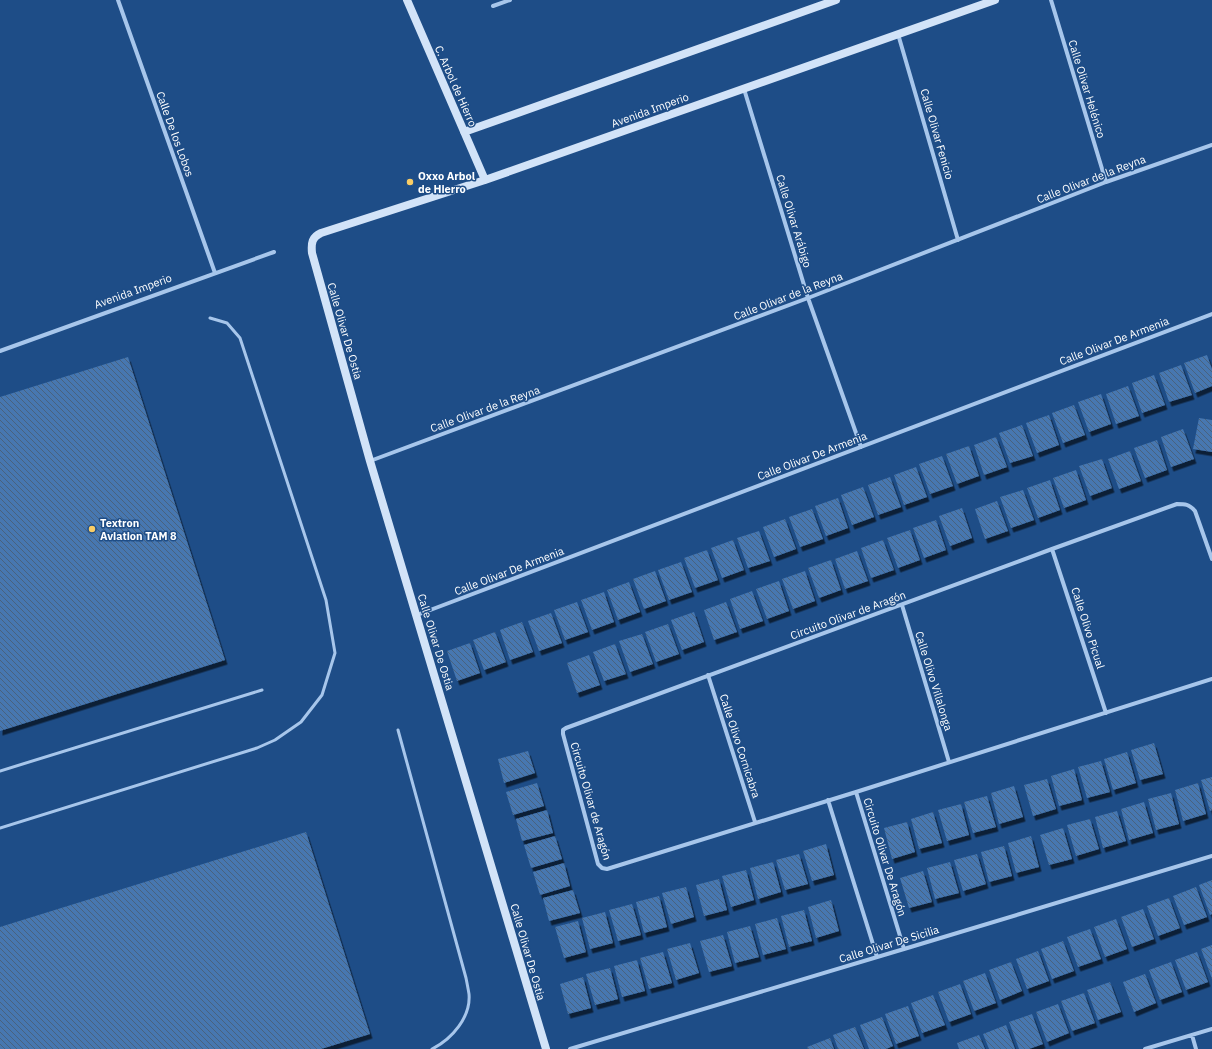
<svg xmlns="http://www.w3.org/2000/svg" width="1212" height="1049" font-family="'IBM Plex Sans',sans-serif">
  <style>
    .building { fill: url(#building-back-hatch); filter: url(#shadow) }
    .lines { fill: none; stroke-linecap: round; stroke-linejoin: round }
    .lane { stroke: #a7c6eb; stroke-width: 3 }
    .street { stroke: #a7c6eb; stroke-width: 4 }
    .secondary { stroke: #d2e3f8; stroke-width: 8 }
    .poi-dot { fill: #facd65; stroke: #1e4d87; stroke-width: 1.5 }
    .labels { text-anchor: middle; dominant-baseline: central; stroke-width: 3; stroke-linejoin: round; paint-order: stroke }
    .street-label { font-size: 11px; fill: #fff; stroke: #1e4d87 }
    .poi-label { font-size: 11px; font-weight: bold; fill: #fff; stroke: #1e4d87; text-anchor: start }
  </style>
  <defs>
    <pattern id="building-back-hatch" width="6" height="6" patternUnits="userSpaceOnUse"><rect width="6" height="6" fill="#4677b0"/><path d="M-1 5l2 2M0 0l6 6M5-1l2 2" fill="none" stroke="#49627e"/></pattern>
    <filter id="shadow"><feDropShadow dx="2.5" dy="4.5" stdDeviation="0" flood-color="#0009"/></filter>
  </defs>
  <rect width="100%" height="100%" fill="#1e4d87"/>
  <!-- building -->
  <path class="building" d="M1207,355L1212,369V386L1195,393L1184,363Z
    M128,357L225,660L0,731V397Z
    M1181,365L1192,395L1169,402L1159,373Z
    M1154,375L1165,405L1142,413L1132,383Z
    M1128,386L1139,416L1116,424L1106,394Z
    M1101,394L1111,424L1089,432L1078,402Z
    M1074,405L1085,435L1063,443L1052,413Z
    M1049,415L1059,445L1037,453L1026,423Z
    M1199,418L1212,420V452L1193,449Z
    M1022,425L1033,456L1010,463L999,433Z
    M1183,429L1194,459L1171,467L1161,437Z
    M996,437L1007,467L984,475L974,445Z
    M1157,440L1167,470L1145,478L1134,448Z
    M969,446L979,476L957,484L946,454Z
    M1130,451L1141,481L1119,489L1108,459Z
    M942,456L953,486L930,494L919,464Z
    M1102,459L1112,488L1090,496L1079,466Z
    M916,467L927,497L904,505L894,475Z
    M1076,470L1086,500L1064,508L1053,478Z
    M890,477L901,507L878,515L868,485Z
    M1050,480L1060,510L1038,518L1027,488Z
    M863,487L874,517L852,525L841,495Z
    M1023,490L1034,520L1011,528L1000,497Z
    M838,498L848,528L826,536L815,506Z
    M997,501L1008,531L985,539L975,509Z
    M962,508L972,538L950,546L939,516Z
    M812,509L823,539L800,547L789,517Z
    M785,519L796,549L774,557L763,527Z
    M936,520L946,550L924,558L913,528Z
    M910,530L920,560L898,568L887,538Z
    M759,531L770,561L748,568L737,538Z
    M733,540L744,570L722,578L711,548Z
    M883,540L894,570L871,578L861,548Z
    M707,550L718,580L695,588L684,558Z
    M857,551L868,581L845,589L835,559Z
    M831,560L841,590L819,598L808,568Z
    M681,562L692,592L669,600L658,570Z
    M655,571L666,601L644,609L633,579Z
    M805,571L815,601L793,609L782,579Z
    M779,581L789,611L767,619L756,589Z
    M629,582L640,612L618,620L607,590Z
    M752,591L763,621L740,629L730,599Z
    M604,592L614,622L592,630L581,600Z
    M577,602L588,632L565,640L554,610Z
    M726,602L737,632L714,640L704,610Z
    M694,612L704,642L682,650L671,620Z
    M551,613L562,643L539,651L528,621Z
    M522,622L533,652L510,660L500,630Z
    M668,624L679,654L656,662L645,632Z
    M495,632L506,662L484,670L473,640Z
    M642,634L653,664L630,672L619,641Z
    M470,643L480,673L457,681L447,651Z
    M615,644L626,674L604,681L593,652Z
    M589,655L600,685L577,693L567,663Z
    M1154,743L1163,774L1140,780L1131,750Z
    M528,751L535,773L504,783L498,759Z
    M1127,752L1136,783L1113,790L1104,759Z
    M1101,761L1110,792L1087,798L1078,767Z
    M1074,769L1082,800L1059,806L1051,776Z
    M1212,777V810L1210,811L1201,780Z
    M1047,779L1056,809L1033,816L1024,785Z
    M537,783L544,806L513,815L506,792Z
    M1198,783L1206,814L1183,821L1175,790Z
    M1014,786L1023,817L999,824L991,793Z
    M1171,793L1179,824L1156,830L1148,799Z
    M987,796L996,827L973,833L964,802Z
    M1144,802L1153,833L1129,840L1121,809Z
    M961,804L969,835L947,841L938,810Z
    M547,810L553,833L522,841L516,819Z
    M1117,811L1126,841L1103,848L1095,817Z
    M933,812L942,843L919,849L911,819Z
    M1090,819L1099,849L1076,856L1067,825Z
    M907,822L915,852L892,859L884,828Z
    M1063,828L1072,859L1049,865L1040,835Z
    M306,832L370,1034L321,1049H0V927Z
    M555,836L562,859L531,868L524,845Z
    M1031,836L1039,867L1016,873L1008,843Z
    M826,844L834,875L812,881L803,851Z
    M1004,846L1012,876L989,882L981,852Z
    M799,854L808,884L785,890L776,860Z
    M977,854L986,884L963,891L954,860Z
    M773,862L781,892L758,899L750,868Z
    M950,862L959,893L935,899L927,868Z
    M564,863L570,886L540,895L533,872Z
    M746,870L754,900L731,907L722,876Z
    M923,871L932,902L909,908L900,878Z
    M719,879L727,910L704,916L696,885Z
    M1212,880V914L1210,915L1199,885Z
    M686,887L694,917L671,924L662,893Z
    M1196,887L1207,917L1184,925L1173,896Z
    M573,890L580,913L549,921L543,898Z
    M659,896L667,927L644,933L636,902Z
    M1169,898L1180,928L1158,936L1147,906Z
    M831,900L839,931L816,938L808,907Z
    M632,904L641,935L618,941L609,910Z
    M1143,909L1154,939L1132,947L1121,917Z
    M804,910L812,941L789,947L781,916Z
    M605,912L613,943L590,949L582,918Z
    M777,918L786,949L763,955L755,924Z
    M1116,919L1127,949L1105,957L1094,927Z
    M578,921L586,952L564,958L555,927Z
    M750,926L759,957L735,963L727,932Z
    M1090,929L1101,959L1078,967L1067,937Z
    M723,935L732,966L709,972L700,941Z
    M1063,941L1074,971L1052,979L1041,949Z
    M690,943L699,973L676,980L667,949Z
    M1212,945V979L1201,949Z
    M1038,951L1049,981L1027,989L1016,959Z
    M663,952L672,983L649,989L640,958Z
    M1197,952L1208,982L1186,990L1175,960Z
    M637,960L645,991L622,997L614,966Z
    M1011,962L1022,991L1000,1000L989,970Z
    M1171,962L1182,992L1160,1000L1149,970Z
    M610,968L618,999L595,1005L586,974Z
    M985,973L996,1003L974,1011L963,981Z
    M1145,974L1156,1003L1134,1012L1123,982Z
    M583,977L591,1008L568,1014L560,984Z
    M1110,982L1121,1012L1098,1020L1087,990Z
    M960,984L971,1014L949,1022L938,992Z
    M1084,993L1095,1023L1072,1031L1061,1001Z
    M933,995L945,1025L922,1033L911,1003Z
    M1058,1004L1069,1033L1047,1042L1036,1012Z
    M908,1006L919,1036L896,1044L885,1014Z
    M1032,1014L1043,1044L1029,1049H1019L1009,1022Z
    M882,1017L893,1046L886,1049H869L860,1025Z
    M1006,1025L1015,1049H989L983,1034Z
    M855,1027L864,1049H838L833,1035Z
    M979,1035L985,1049H959L957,1043Z
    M830,1038L834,1049H808L807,1047Z"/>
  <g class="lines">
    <!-- lane -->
    <path class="lane" d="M398,730L466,978C467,983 468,988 469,994C471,1017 452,1039 432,1049
      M0,771L262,690
      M0,828L257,748L275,740L301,722L322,695L335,653L326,600L240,338L227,323L210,318"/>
    <!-- street -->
    <path class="street" d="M118,0L215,273
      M1051,0L1106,182
      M493,6L510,0
      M898,34L958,240
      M744,89L808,298L861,447
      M0,351L274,252
      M370,461L808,298L1106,182L1212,145
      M1052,549L1106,713
      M1212,559L1195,511C1189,504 1185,504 1177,504L1052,549L566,728L563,730V734L598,864L602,868L607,869L856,792L1212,679
      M902,605L949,762
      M417,615L1212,314
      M708,675L755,822
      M856,792L904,949
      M828,800L877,957
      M1192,1035L1196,1049
      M570,1049L904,949L1212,856
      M1145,1049L1212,1029"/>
    <!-- secondary -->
    <path class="secondary" d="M407,0L485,180
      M464,132L836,0
      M546,1049L370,461L312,253C311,243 312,237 321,233L485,180L995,0"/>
  </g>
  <!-- markers -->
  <g class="poi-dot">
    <circle cx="410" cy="182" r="4"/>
    <circle cx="92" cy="529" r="4"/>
  </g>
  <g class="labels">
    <!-- street labels -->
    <g class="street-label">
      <text transform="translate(456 86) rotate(66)">C. Arbol de Hierro</text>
      <text transform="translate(1087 89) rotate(73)">Calle Olivar Helénico</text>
      <text transform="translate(650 110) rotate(-20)">Avenida Imperio</text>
      <text transform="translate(175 134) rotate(70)">Calle De los Lobos</text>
      <text transform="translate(937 134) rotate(74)">Calle Olivar Fenicio</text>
      <text transform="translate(1091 179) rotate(-21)">Calle Olivar de la Reyna</text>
      <text transform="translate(794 221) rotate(73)">Calle Olivar Arábigo</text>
      <text transform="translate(133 291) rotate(-20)">Avenida Imperio</text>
      <text transform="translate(788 296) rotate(-21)">Calle Olivar de la Reyna</text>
      <text transform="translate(345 331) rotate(74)">Calle Olivar De Ostia</text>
      <text transform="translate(1114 341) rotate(-21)">Calle Olivar De Armenia</text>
      <text transform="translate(485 409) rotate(-20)">Calle Olivar de la Reyna</text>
      <text transform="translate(812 456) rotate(-21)">Calle Olivar De Armenia</text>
      <text transform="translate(509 571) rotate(-21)">Calle Olivar De Armenia</text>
      <text transform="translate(848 615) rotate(-20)">Circuito Olivar de Aragón</text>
      <text transform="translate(1088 628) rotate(72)">Calle Olivo Picual</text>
      <text transform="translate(436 642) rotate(73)">Calle Olivar De Ostia</text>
      <text transform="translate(934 681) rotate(73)">Calle Olivo Villalonga</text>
      <text transform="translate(740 746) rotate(72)">Calle Olivo Cornicabra</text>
      <text transform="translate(591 801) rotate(74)">Circuito Olivar de Aragón</text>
      <text transform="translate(885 857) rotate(73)">Circuito Olivar De Aragón</text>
      <text transform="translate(889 944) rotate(-17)">Calle Olivar De Sicilia</text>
      <text transform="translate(528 952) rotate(74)">Calle Olivar De Ostia</text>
    </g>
    <!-- poi labels -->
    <g class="poi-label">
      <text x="418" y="176">Oxxo Arbol<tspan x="418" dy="13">de Hierro</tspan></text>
      <text x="100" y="523">Textron<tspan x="100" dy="13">Aviation TAM 8</tspan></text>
    </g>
  </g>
</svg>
